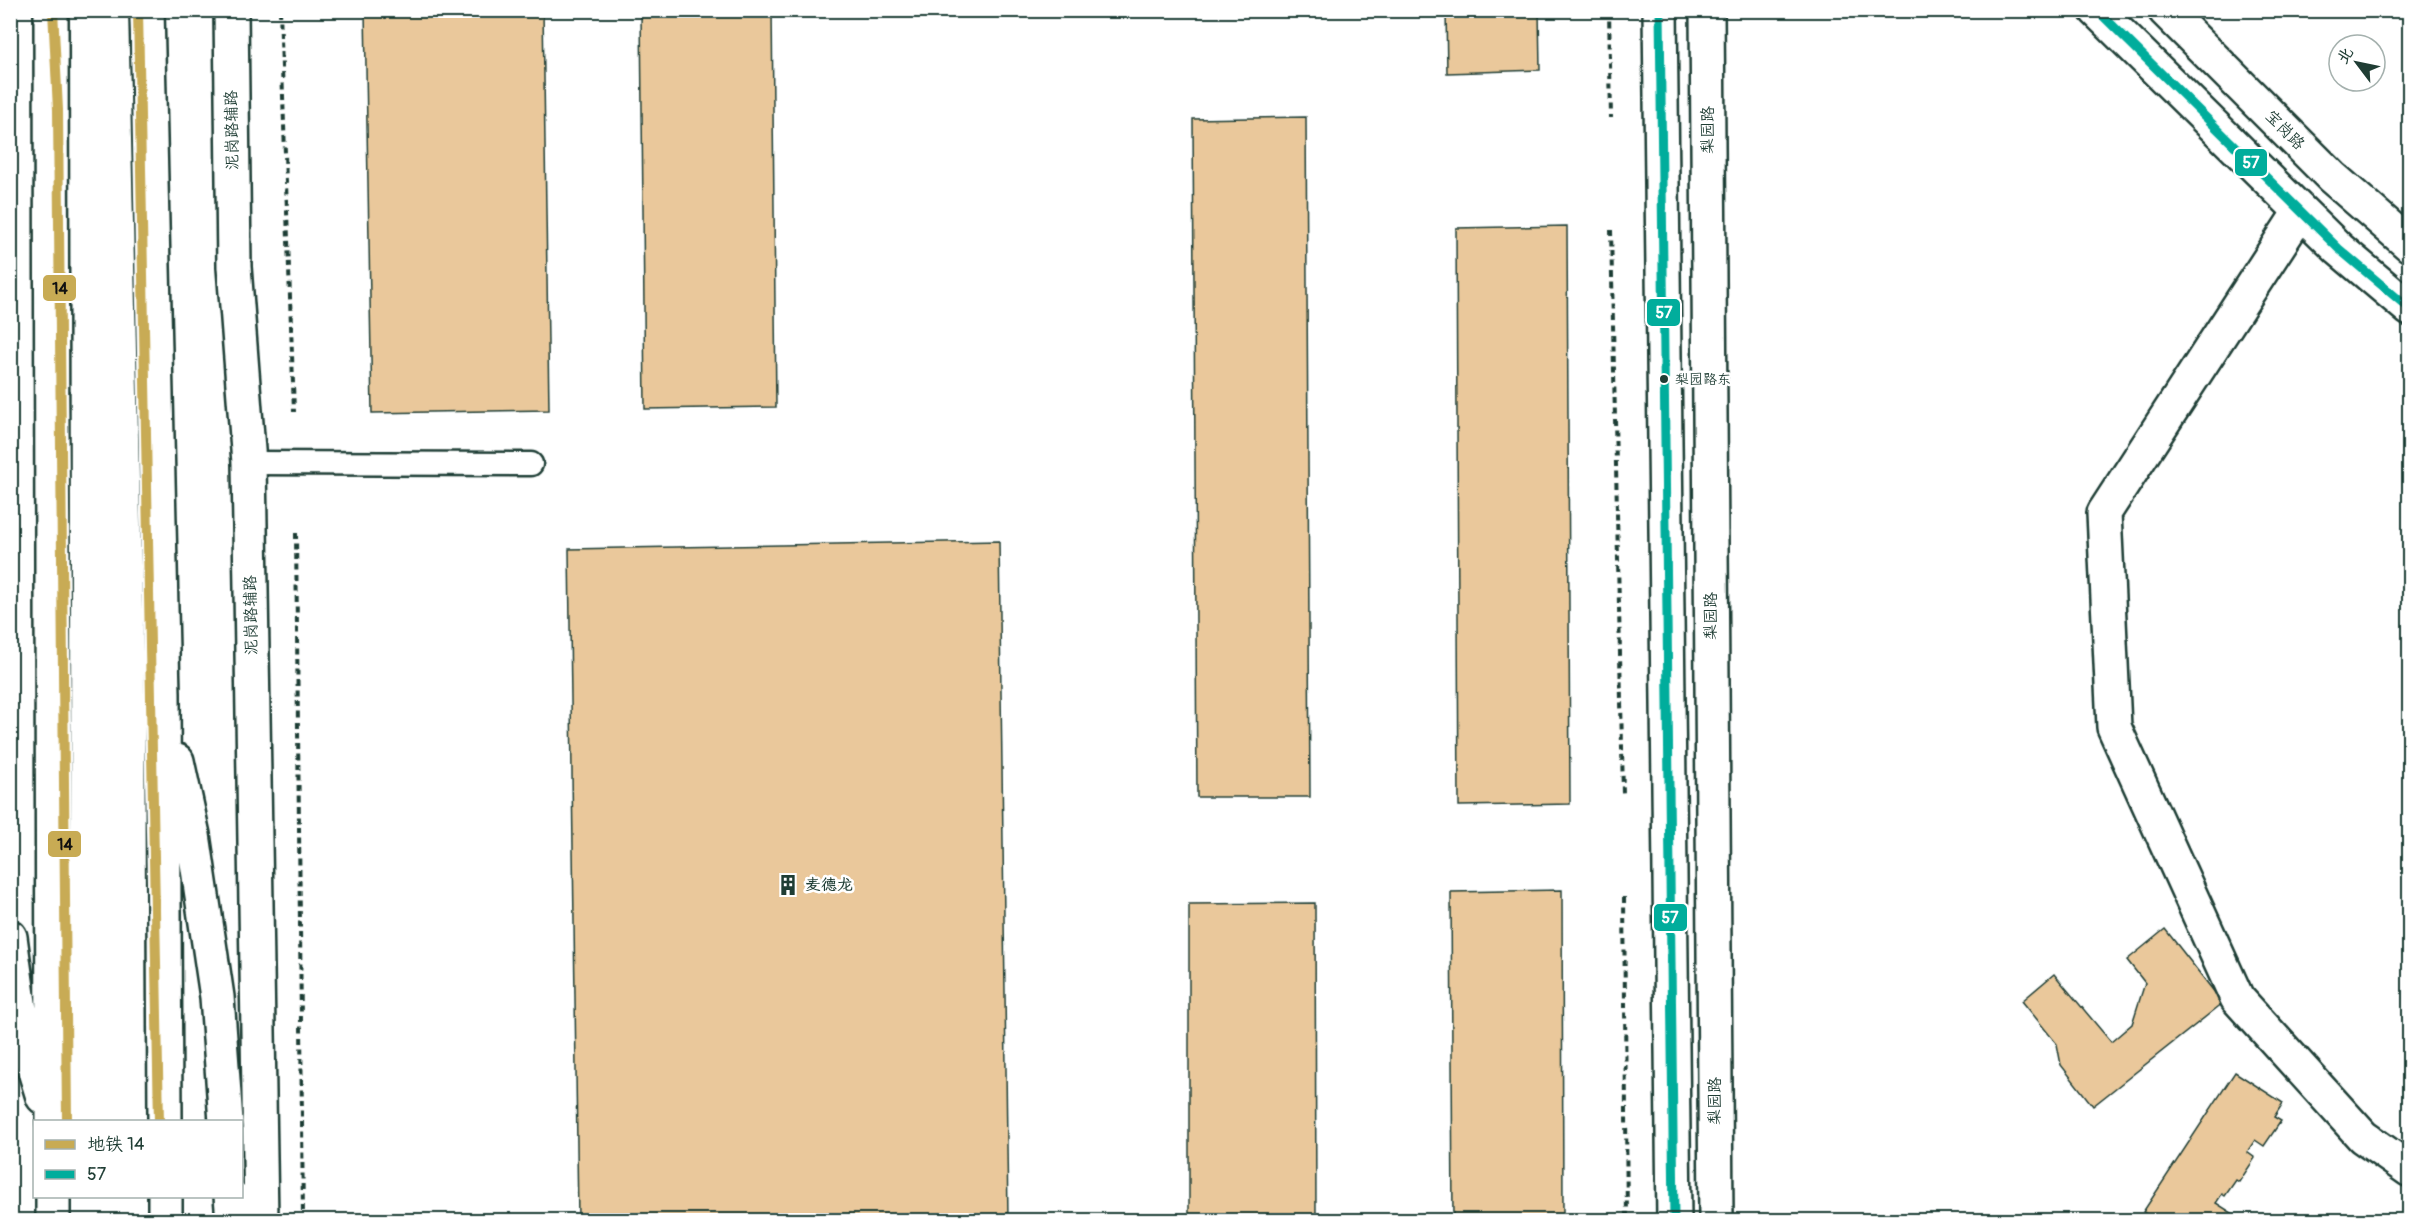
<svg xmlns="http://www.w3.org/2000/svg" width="2420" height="1231" font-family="Pangolin,'LXGW WenKai TC',sans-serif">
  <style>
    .building { fill: #eac89b; stroke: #1f3d34; stroke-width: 1.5 }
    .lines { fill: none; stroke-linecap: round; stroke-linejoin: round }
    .service-casing { stroke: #1f3d34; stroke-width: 27 }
    .minor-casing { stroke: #1f3d34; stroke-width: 38 }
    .tertiary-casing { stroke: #1f3d34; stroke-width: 38 }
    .secondary-casing { stroke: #1f3d34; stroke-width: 38 }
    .primary-casing { stroke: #1f3d34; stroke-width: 38 }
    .trunk-casing { stroke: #1f3d34; stroke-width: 38 }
    .path { stroke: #1f3d34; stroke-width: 4; stroke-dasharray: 6 4.5; stroke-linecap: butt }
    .service { stroke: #fff; stroke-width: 22 }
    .minor { stroke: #fff; stroke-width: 33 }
    .tertiary { stroke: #fff; stroke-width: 33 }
    .secondary { stroke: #fff; stroke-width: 33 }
    .primary { stroke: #fff; stroke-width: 33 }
    .trunk { stroke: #fff; stroke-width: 33 }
    .bus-1-casing { stroke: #fff; stroke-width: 14 }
    .bus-1 { stroke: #01ad9c; stroke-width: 9 }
    .metro-1-casing { stroke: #fff; stroke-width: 15 }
    .metro-1 { stroke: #c8ab54; stroke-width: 10 }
    .bus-dot { fill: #1f3d34; stroke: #fff; stroke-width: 2 }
    .labels { text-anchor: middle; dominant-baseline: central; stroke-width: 5; stroke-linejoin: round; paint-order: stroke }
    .bus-label { font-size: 14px; fill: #1f3d34; stroke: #fff; text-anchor: start }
    .street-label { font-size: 16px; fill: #1f3d34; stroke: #fff }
    .poi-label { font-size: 16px; font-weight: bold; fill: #1f3d34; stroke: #fff; text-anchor: start }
    .line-badge { stroke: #fff; stroke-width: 2 }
    .badge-label { font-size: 16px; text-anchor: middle; font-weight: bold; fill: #fff }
    .pale-badge-label { font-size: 16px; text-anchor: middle; font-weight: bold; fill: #111 }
  </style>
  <rect width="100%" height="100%" fill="#fff"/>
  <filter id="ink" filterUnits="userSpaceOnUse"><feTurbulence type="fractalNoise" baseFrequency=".0167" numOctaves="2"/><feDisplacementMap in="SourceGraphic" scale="12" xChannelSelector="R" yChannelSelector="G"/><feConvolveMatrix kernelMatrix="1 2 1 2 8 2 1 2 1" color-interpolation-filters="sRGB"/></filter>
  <g filter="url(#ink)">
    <!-- building -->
    <path class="building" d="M365,10H543L549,410L372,413Z
      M641,10H772L776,407L645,409Z
      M1446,10H1539L1540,70L1447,73Z
      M1306,117L1310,797H1197L1193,119Z
      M1567,226L1570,804L1459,806L1456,228Z
      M999,541L1008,1220H578L569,549Z
      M1562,890L1563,1220H1453L1451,892Z
      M1315,903L1316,1220H1189V904Z
      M2165,929L2223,1003L2093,1106L2061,1065L2057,1044L2022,1001L2054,974L2111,1042L2132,1024L2145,983L2127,960Z
      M2235,1072L2283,1103L2274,1117L2281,1121L2264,1146L2255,1140L2247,1152L2255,1158L2239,1182L2236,1180L2225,1196L2222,1194L2216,1203L2243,1220H2156L2143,1212Z
      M2406,1209L2410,1211V1220H2398Z"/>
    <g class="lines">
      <defs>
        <path id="service" d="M249,463L531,464"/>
        <path id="minor" d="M2300,212L2104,513L2114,727L2237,998L2363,1137L2410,1170"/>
        <path id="tertiary" d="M1660,10L1674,1220
          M1707,10L1716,1220"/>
        <path id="secondary" d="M2096,10L2339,249L2410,309
          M2165,10L2332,177L2410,245"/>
        <path id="primary" d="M231,10L234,267L249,463L261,1220"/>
        <path id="trunk" d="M51,10L53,1122
          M147,10L163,694L165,1122
          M177,761L193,835L217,997L226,1122
          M10,937L23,1032L43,1097
          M53,1196V1220
          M165,1196V1220
          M231,1196L233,1220"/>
      </defs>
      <!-- service casing -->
      <use href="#service" class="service-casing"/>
      <!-- minor casing -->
      <use href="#minor" class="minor-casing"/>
      <!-- tertiary casing -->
      <use href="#tertiary" class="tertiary-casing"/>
      <!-- secondary casing -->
      <use href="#secondary" class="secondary-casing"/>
      <!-- primary casing -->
      <use href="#primary" class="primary-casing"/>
      <!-- trunk casing -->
      <use href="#trunk" class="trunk-casing"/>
      <!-- path -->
      <path class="path" d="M280,10L294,412
        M1609,10L1611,118
        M1611,230L1623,795
        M296,533L303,1220
        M1624,897L1627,1220"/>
      <!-- service -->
      <use href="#service" class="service"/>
      <!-- minor -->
      <use href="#minor" class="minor"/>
      <!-- tertiary -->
      <use href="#tertiary" class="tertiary"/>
      <!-- secondary -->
      <use href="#secondary" class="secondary"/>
      <!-- primary -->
      <use href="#primary" class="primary"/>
      <!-- trunk -->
      <use href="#trunk" class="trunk"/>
      <defs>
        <path id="bus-1" d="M1660,10L1674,1220
          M2097,10L2339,249L2410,309"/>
      </defs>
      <!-- bus-1 casing -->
      <use href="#bus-1" class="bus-1-casing"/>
      <!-- bus-1 -->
      <use href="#bus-1" class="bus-1"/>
      <defs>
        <path id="metro-1" d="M53,10L58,110L67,1122
          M138,10L159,1122"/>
      </defs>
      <!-- metro-1 casing -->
      <use href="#metro-1" class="metro-1-casing"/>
      <!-- metro-1 -->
      <use href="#metro-1" class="metro-1"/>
    </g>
  </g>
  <!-- icons -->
  <defs>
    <symbol id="building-bare" viewBox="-9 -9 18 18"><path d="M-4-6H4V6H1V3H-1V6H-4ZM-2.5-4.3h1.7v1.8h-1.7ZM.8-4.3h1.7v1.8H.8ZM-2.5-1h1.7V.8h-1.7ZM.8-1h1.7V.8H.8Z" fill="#1f3d34" stroke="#fff" stroke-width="2.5" paint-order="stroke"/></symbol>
  </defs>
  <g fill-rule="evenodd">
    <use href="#building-bare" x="773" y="870" width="30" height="30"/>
  </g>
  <!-- markers -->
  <circle class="bus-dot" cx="1664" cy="379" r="5"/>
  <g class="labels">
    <!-- bus labels -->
    <g class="bus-label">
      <text x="1675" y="379">梨园路东</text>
    </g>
    <!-- street labels -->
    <g class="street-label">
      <text transform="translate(232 130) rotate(-91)">泥岗路辅路</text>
      <text transform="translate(1708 130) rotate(-90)">梨园路</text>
      <text transform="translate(2285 130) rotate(45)">宝岗路</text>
      <text transform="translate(251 615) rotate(-91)">泥岗路辅路</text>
      <text transform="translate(1711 616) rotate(-90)">梨园路</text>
      <text transform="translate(1715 1101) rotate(-90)">梨园路</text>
    </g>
    <!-- poi labels -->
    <g class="poi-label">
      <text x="805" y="885">麦德龙</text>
    </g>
  </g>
  <g class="line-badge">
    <rect x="2234" y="148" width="34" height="29" rx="6" fill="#01ad9c"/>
    <rect x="42" y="274" width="35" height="28" rx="6" fill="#c8ab54"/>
    <rect x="1646" y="298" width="35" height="29" rx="6" fill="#01ad9c"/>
    <rect x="47" y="830" width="35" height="28" rx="6" fill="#c8ab54"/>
    <rect x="1653" y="903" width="35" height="29" rx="6" fill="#01ad9c"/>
  </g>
  <g class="badge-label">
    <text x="2251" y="168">57</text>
    <text x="1664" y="318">57</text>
    <text x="1670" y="923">57</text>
  </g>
  <g class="pale-badge-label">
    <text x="60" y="294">14</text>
    <text x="65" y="850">14</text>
  </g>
  <!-- margin -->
  <rect width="2420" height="1231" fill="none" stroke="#fff" stroke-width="36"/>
  <rect x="18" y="18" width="2384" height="1195" fill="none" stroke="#1f3d34" stroke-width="2" filter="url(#ink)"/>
  <!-- legend -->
  <rect x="33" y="1120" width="210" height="78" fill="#ffffff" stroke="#a5b1ae" stroke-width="1.5"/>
  <rect x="45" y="1140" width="30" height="9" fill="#c8ab54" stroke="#a5b1ae" stroke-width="1.5"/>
  <text x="87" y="1150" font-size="18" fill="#1f3d34">地铁 14</text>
  <rect x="45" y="1170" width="30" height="9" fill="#01ad9c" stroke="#a5b1ae" stroke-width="1.5"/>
  <text x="87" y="1180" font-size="18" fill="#1f3d34">57</text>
  <!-- north arrow -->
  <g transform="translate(2357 63) rotate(302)"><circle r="28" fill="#ffffff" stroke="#a5b1ae" stroke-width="1.5"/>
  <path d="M0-4.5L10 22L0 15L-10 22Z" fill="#1f3d34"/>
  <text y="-9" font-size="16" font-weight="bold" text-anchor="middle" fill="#1f3d34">北</text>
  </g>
</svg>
